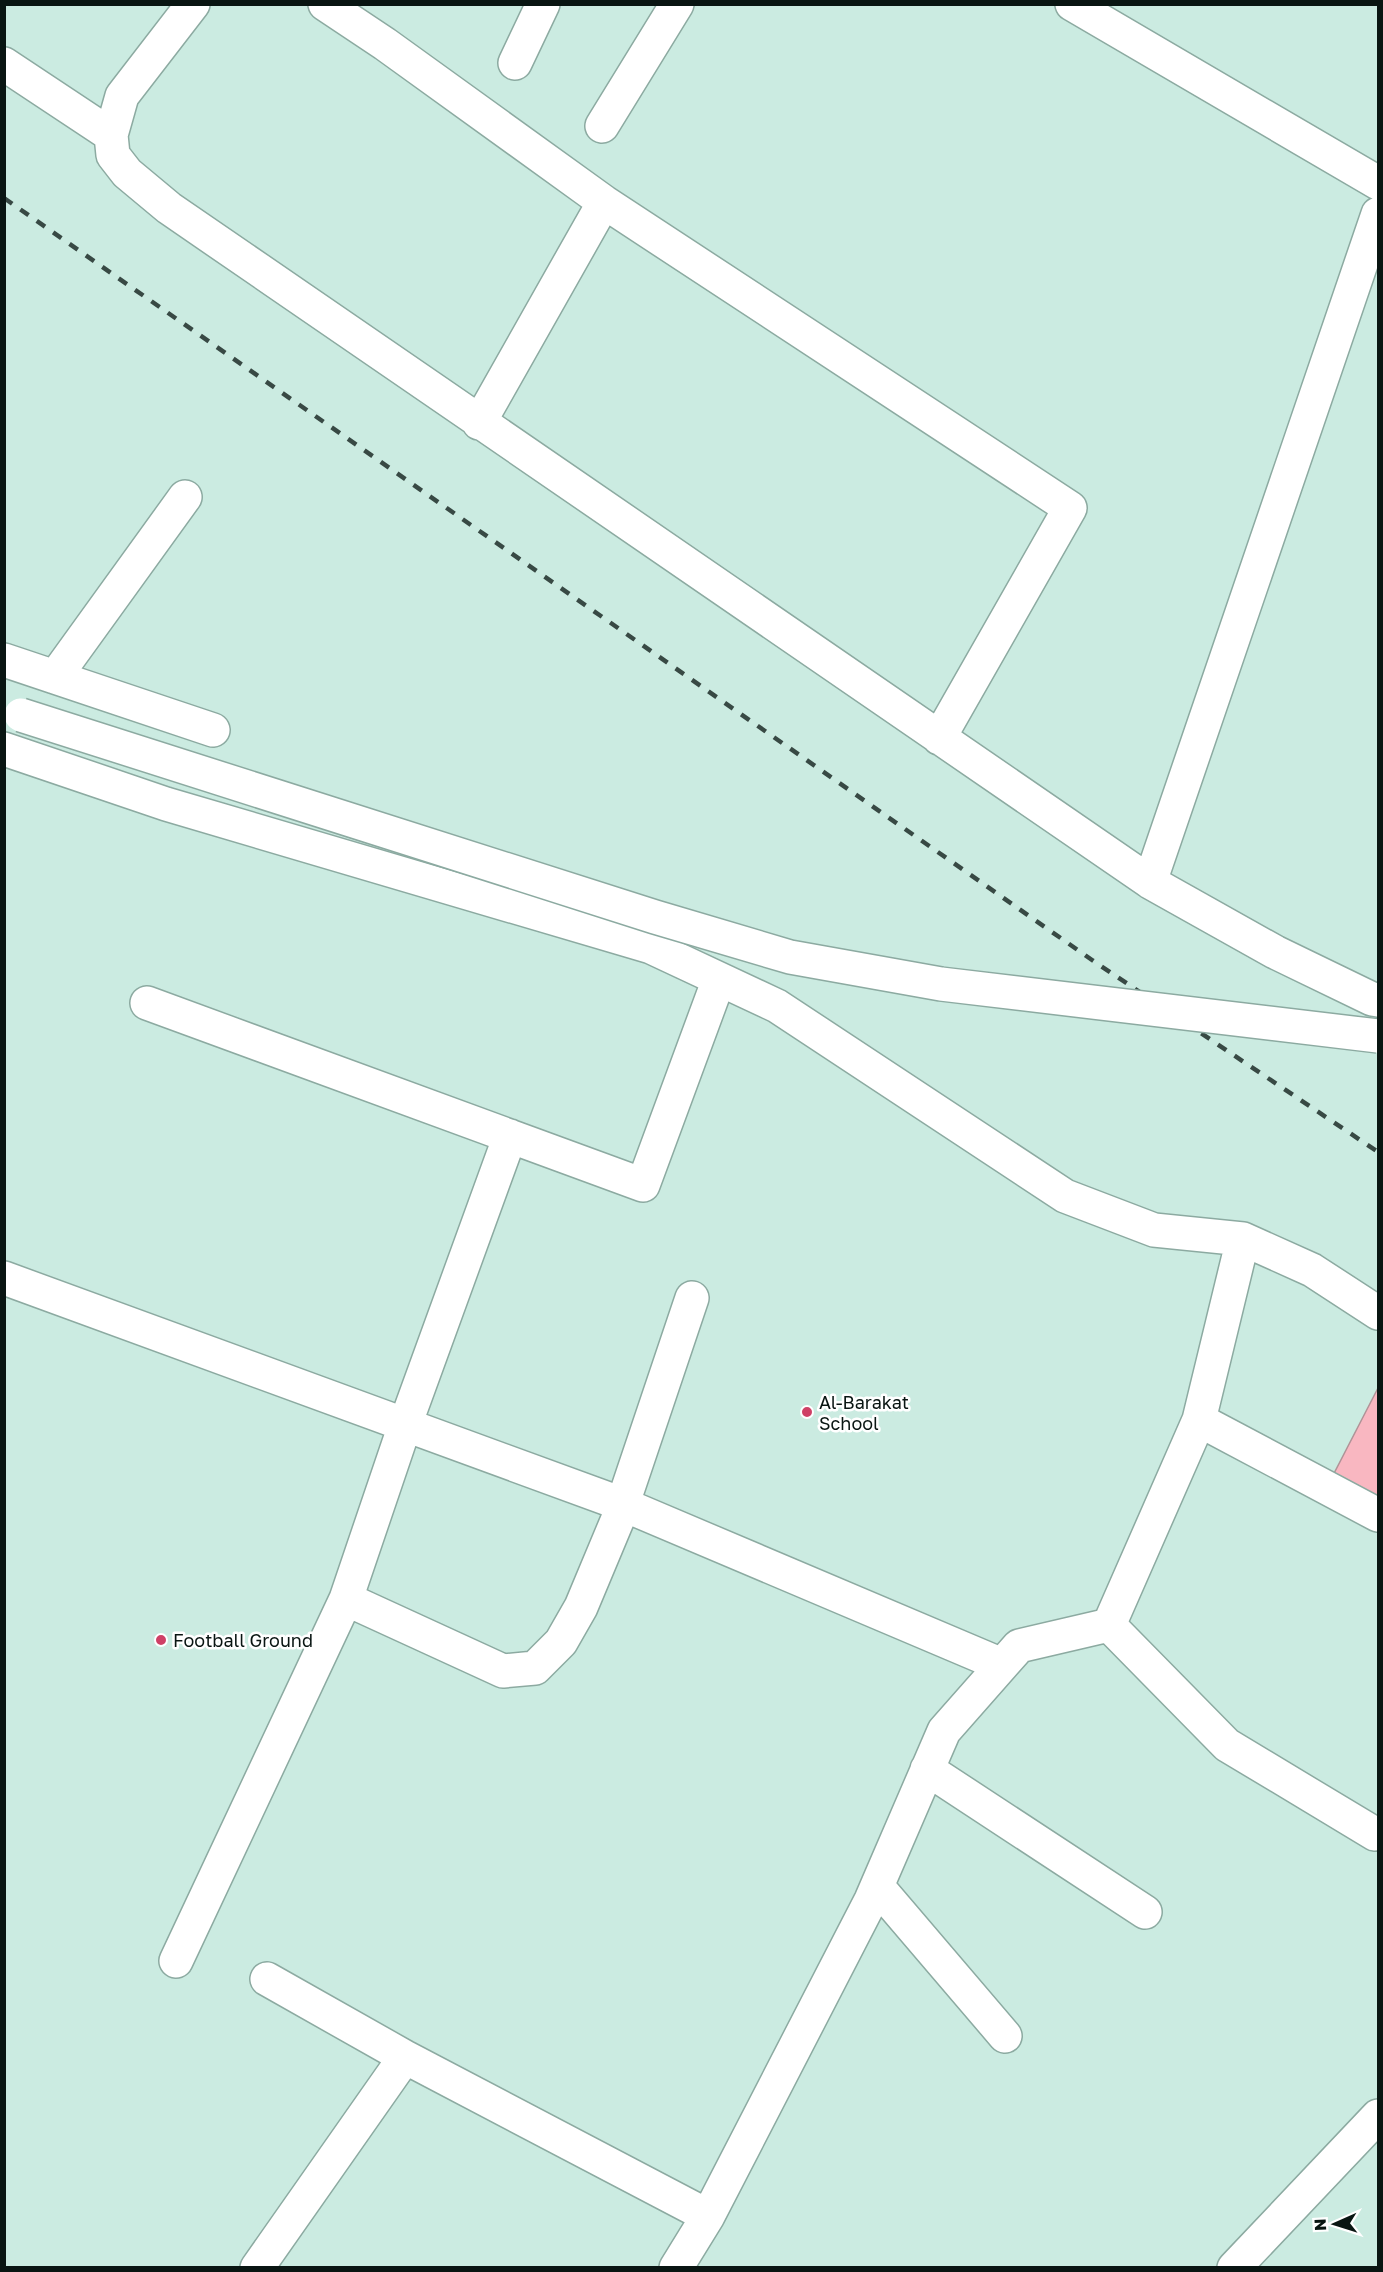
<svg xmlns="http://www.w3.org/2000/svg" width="1383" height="2272" font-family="'Golos Text',sans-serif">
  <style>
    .building { fill: #f9b7c1; stroke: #b09397; stroke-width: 1.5 }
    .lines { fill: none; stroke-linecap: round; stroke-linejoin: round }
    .minor-casing { stroke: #8caaa1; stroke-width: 36 }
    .minor { stroke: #fff; stroke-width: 33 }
    .rail { stroke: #384944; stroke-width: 4.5; stroke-dasharray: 10 10; stroke-linecap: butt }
    .secondary-bridge-casing { stroke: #8caaa1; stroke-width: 36; stroke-linecap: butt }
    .secondary-bridge { stroke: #fff; stroke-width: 33 }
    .poi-dot { fill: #cf4066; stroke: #fff; stroke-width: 2 }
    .labels { text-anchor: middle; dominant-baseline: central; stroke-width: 5; stroke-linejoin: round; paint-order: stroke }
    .poi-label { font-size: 18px; fill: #091512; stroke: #fff; text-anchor: start }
  </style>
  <rect width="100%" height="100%" fill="#cbebe1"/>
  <!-- building -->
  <path class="building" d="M1378,1388V1514L1327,1487Z"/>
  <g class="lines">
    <defs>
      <path id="minor" d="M193,4L122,96L111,135L113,155L127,173L169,208L1150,882L1275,952L1372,999L1378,1000
        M325,4L385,44L604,202L1070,508L939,738
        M1072,4L1378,183
        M515,63L543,4
        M4,64L111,135
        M602,126L677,4
        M479,423L604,202
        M4,660L213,730
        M55,677L185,497
        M4,749L166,804L651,947L777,1006L1065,1196L1154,1230L1243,1239L1312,1270L1378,1313
        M1150,882L1378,214
        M147,1003L643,1185L719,979
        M4,1278L622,1504L1002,1665
        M1199,1420L1378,1515
        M346,1599L503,1671L535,1668L561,1642L581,1607L617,1521L692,1298
        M1109,1625L1227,1745L1375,1834
        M927,1769L1145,1912
        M877,1886L1005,2036
        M176,1961L346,1599L405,1425L510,1136
        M267,1979L405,2057L708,2216
        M257,2268L405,2057
        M676,2268L708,2216L871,1900L944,1731L1019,1646L1109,1625L1199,1420L1243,1239
        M1234,2268L1378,2116"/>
    </defs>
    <!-- minor casing -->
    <use href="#minor" class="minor-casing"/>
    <!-- minor -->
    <use href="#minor" class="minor"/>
    <!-- rail -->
    <path class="rail" d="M4,198L1092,960L1378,1152"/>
    <defs>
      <path id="secondary-bridge" d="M21,715L655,917L790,957L941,984L1378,1036"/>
    </defs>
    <!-- secondary-bridge casing -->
    <use href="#secondary-bridge" class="secondary-bridge-casing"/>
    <!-- secondary-bridge -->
    <use href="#secondary-bridge" class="secondary-bridge"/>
  </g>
  <!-- markers -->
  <g class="poi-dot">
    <circle cx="807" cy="1412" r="6"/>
    <circle cx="161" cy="1640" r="6"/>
  </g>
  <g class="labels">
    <!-- poi labels -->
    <g class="poi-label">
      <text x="819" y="1402">Al-Barakat<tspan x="819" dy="21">School</tspan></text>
      <text x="173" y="1640">Football Ground</text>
    </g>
  </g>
  <!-- border -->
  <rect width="1383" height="2272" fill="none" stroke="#091512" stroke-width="12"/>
  <!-- north arrow -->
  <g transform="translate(1335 2224) rotate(267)" stroke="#ffffff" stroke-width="4.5" paint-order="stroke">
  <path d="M0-4.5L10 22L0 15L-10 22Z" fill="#091512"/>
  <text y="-9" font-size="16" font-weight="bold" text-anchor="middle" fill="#091512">N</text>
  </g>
</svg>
